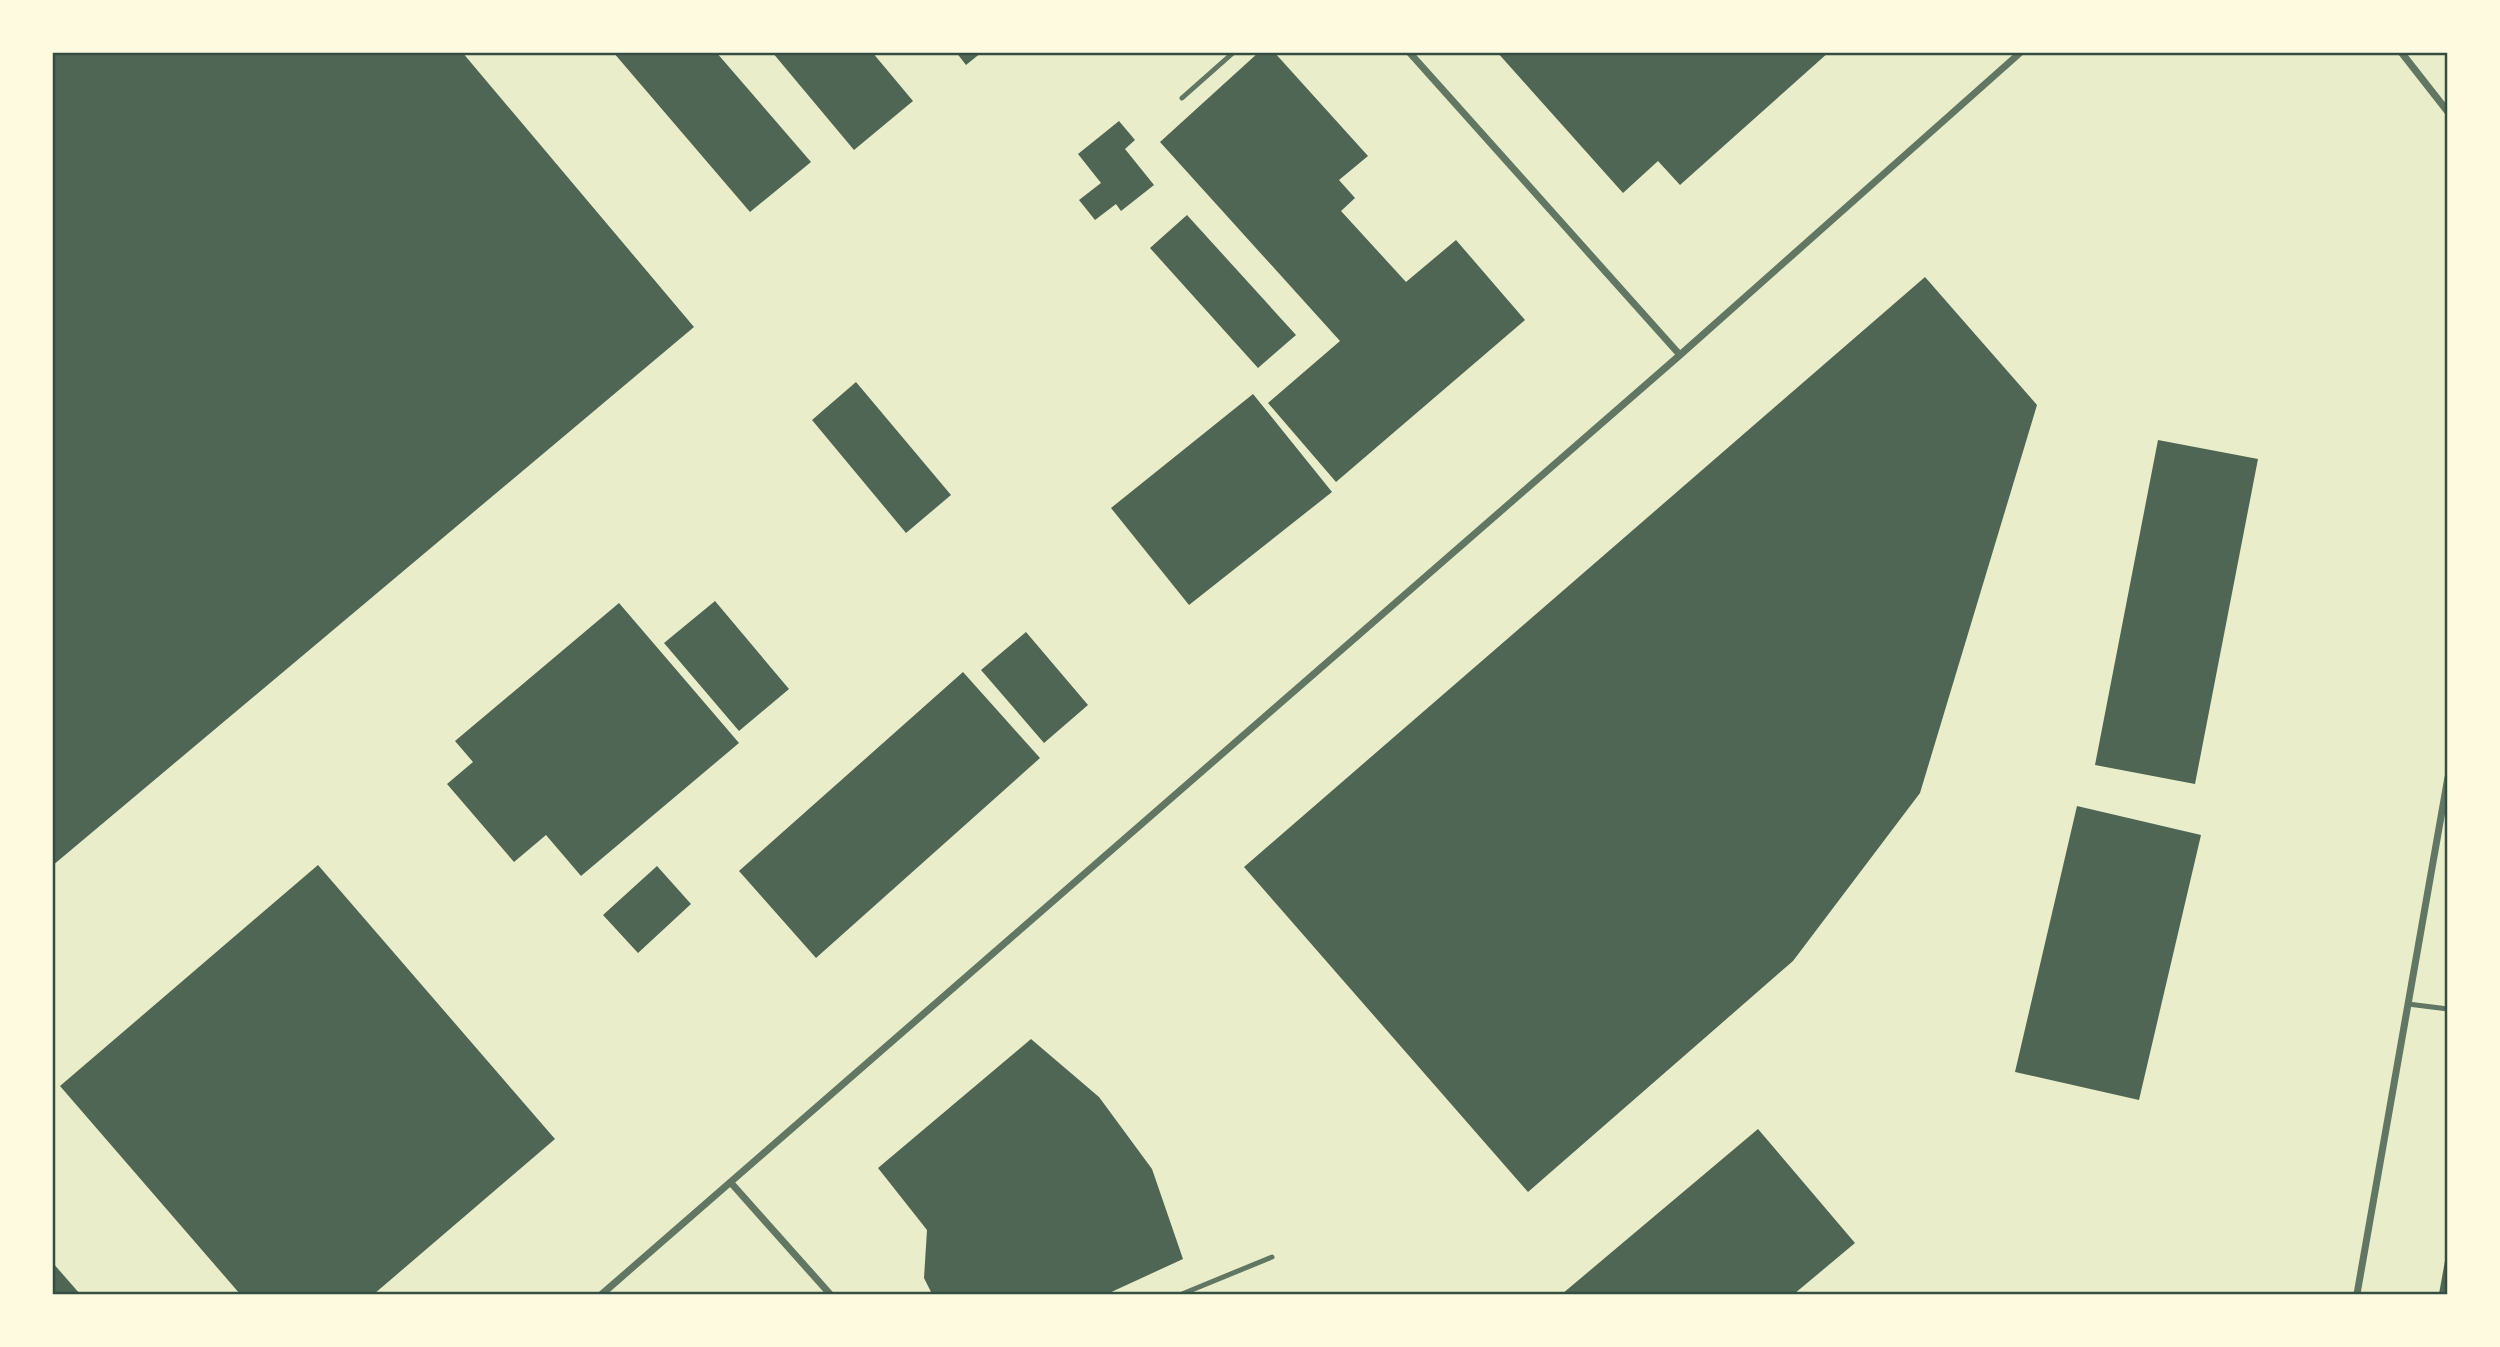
<svg xmlns="http://www.w3.org/2000/svg" width="2500" height="1347" font-family="'IBM Plex Sans',sans-serif">
  <style>
    .building { fill: #4f6655 }
    .lines { fill: none; stroke-linecap: round; stroke-linejoin: round }
    .service { stroke: #617663; stroke-width: 5 }
    .minor { stroke: #617663; stroke-width: 7 }
    .neatline { fill: none; stroke: #344e41; stroke-width: 2.5 }
  </style>
  <rect width="100%" height="100%" fill="#e9edc9"/>
  <!-- building -->
  <path class="building" d="M52,52H462L694,327L52,866Z
    M613,52H716L811,162L750,212Z
    M772,52H872L913,101L854,150Z
    M956,52H982L966,65Z
    M1259,52H1274L1368,156L1339,180L1355,198L1341,211L1406,282L1456,240L1525,320L1336,482L1268,403L1340,341L1160,142Z
    M1497,52H1829L1680,185L1658,161L1623,193Z
    M1119,121L1135,140L1125,149L1154,185L1121,211L1116,204L1095,220L1079,200L1101,183L1078,154Z
    M1187,215L1296,335L1258,368L1150,248Z
    M1925,277L2037,405L1920,793L1793,961L1528,1192L1244,867Z
    M856,382L951,495L906,533L812,420Z
    M1253,394L1332,492L1189,605L1111,508Z
    M2158,440L2258,459L2195,784L2095,765Z
    M715,601L789,689L739,731L664,643Z
    M619,603L739,743L581,876L546,835L514,862L447,784L473,762L455,741Z
    M1026,632L1088,705L1044,743L981,670Z
    M963,672L1040,758L816,958L739,871Z
    M2077,806L2201,835L2139,1100L2015,1072Z
    M318,865L555,1139L374,1294H240L60,1086Z
    M657,866L691,904L638,953L603,915Z
    M1031,1039L1099,1097L1152,1169L1183,1259L1107,1294H932L924,1278L927,1230L878,1168Z
    M1758,1129L1855,1243L1794,1294H1562Z
    M2446,1255L2448,1294H2439Z
    M52,1262L80,1294H52Z"/>
  <g class="lines">
    <!-- service -->
    <path class="service" d="M1182,98L1234,52
      M2408,1004L2448,1009
      M1182,1294L1272,1257"/>
    <!-- minor -->
    <path class="minor" d="M1409,52L1680,355
      M2401,52L2448,112
      M732,1184L830,1294
      M602,1294L1680,355L2021,52
      M2357,1294L2448,777"/>
  </g>
  <!-- border -->
  <rect width="2500" height="1347" fill="none" stroke="#fefae0" stroke-width="108"/>
  <rect x="54" y="54" width="2392" height="1239" class="neatline"/>
</svg>
